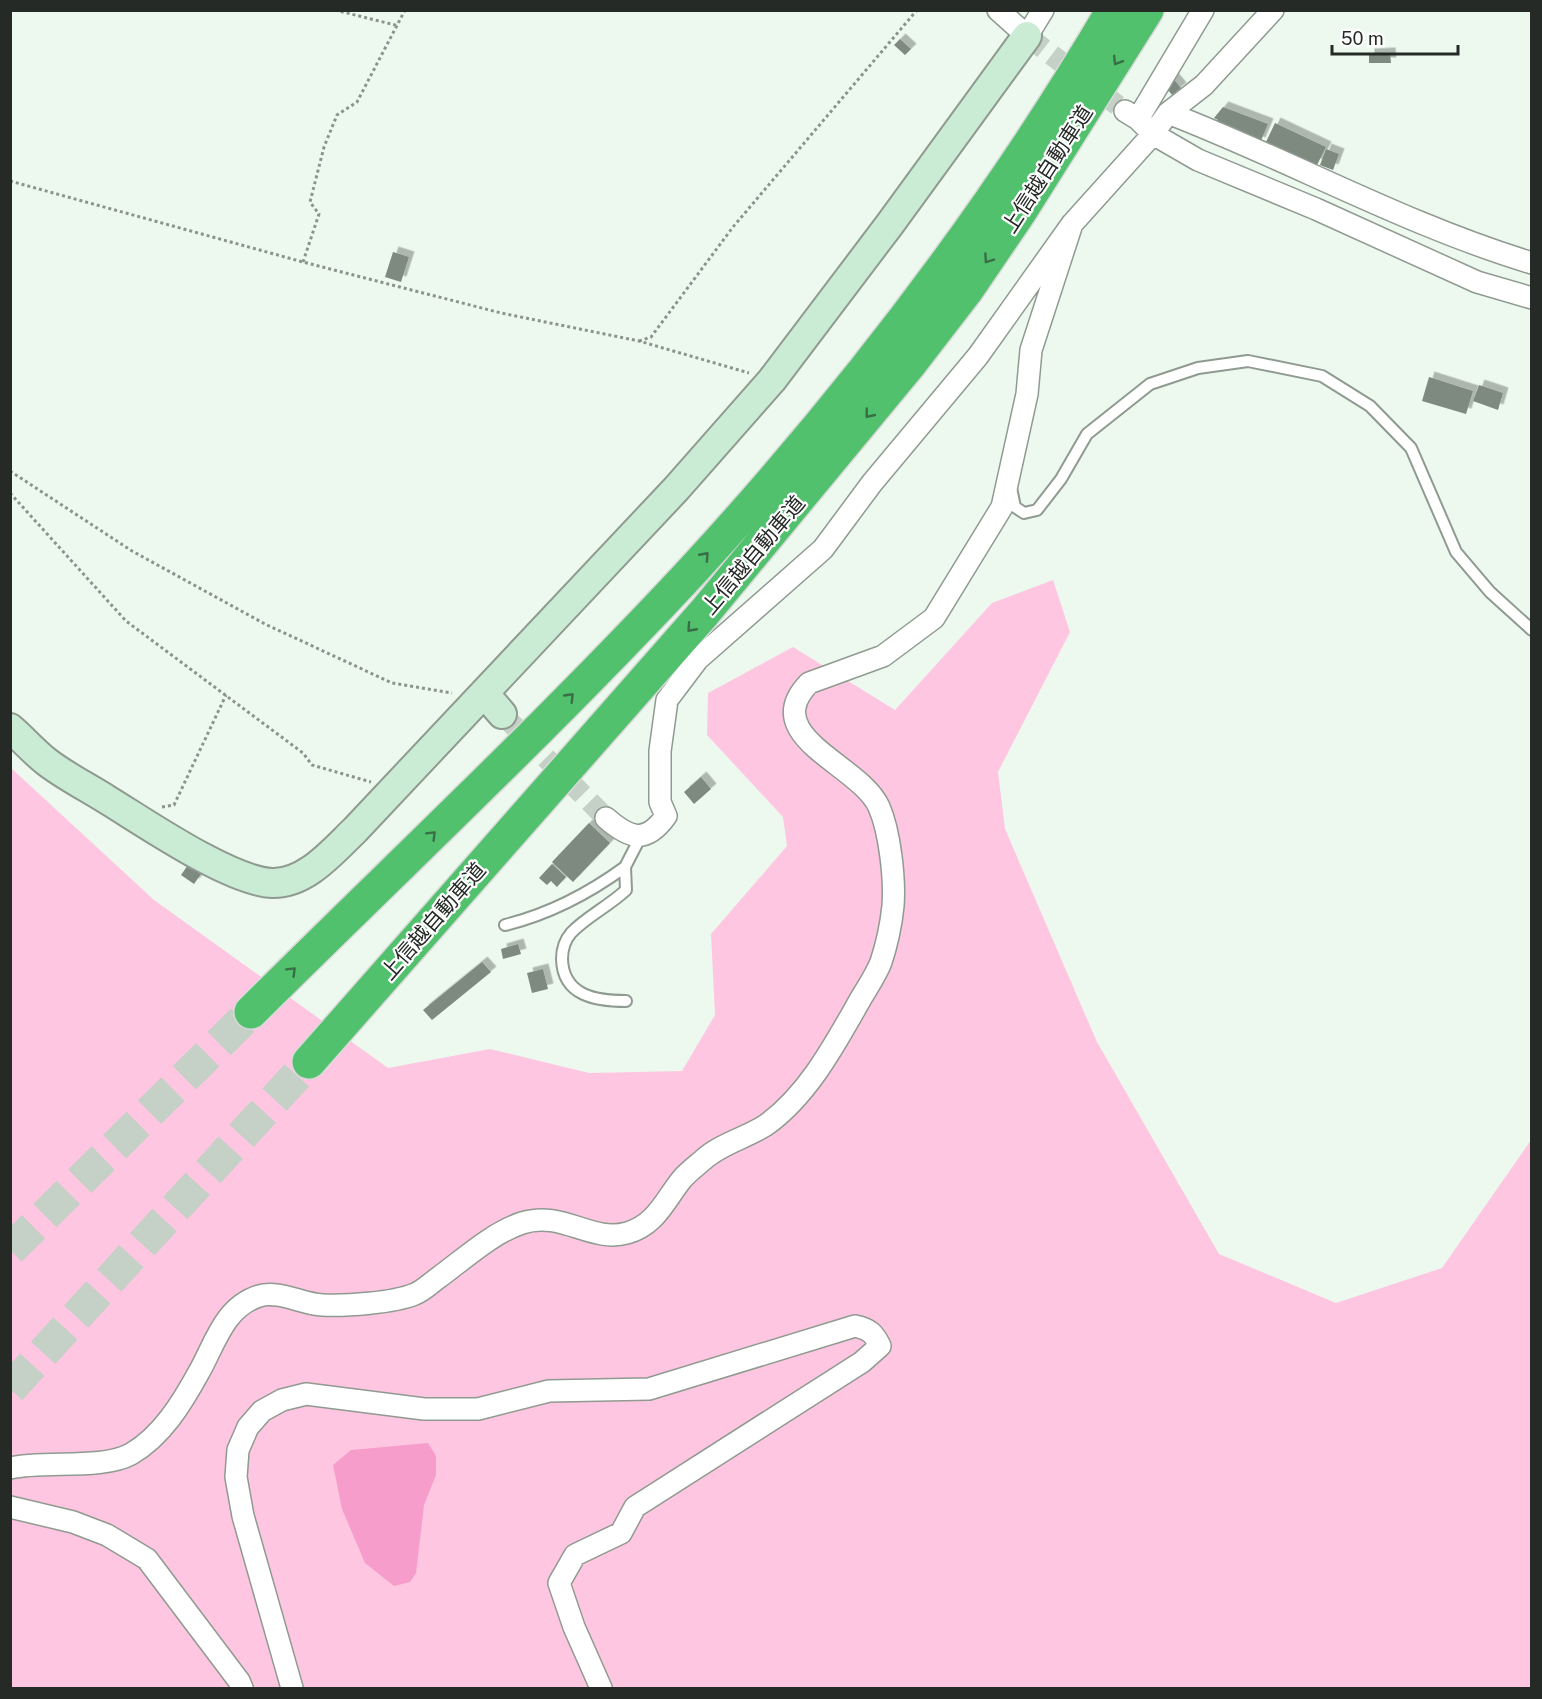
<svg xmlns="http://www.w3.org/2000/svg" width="1542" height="1699" font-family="'Public Sans','Noto Sans JP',sans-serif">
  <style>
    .green { fill: #fec6e1 }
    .water { fill: #f79dcb }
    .building { fill: #7e8980; filter: url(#shadow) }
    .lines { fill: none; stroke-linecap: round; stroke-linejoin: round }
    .street-tunnel { stroke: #c5d0c6; stroke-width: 21; stroke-dasharray: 21 10; stroke-linecap: butt }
    .highway-tunnel { stroke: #c5d0c6; stroke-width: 33; stroke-dasharray: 33 16; stroke-linecap: butt }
    .lane-casing { stroke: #8f9a90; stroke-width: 14 }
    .street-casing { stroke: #8f9a90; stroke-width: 24 }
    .secondary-casing { stroke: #8f9a90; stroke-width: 32 }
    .highway-casing { stroke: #d8d9d8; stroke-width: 36 }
    .path { stroke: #8b948c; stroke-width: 3; stroke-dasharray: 3 3; stroke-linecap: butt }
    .lane { stroke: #fff; stroke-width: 10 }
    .street { stroke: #fff; stroke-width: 21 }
    .secondary { stroke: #cbecd4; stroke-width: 28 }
    .highway { stroke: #51c16e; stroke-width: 33 }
    .oneway { stroke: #396e46 }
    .labels { text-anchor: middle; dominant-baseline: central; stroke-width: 4.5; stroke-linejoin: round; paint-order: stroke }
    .street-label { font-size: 21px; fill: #252a26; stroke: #fff }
  </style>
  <defs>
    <filter id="shadow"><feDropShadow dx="5.5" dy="-5.5" stdDeviation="0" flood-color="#0004"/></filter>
  </defs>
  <rect width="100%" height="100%" fill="#edf9ee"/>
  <!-- green -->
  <path class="green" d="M1053,580L1070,632L998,772L1005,829L1097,1042L1219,1254L1336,1303L1442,1268L1531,1140V1688H11L10,767L154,900L388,1068L490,1049L589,1073L682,1071L715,1015L711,934L787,846L783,817L707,735L708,693L793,647L895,710L992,603Z"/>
  <!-- water -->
  <path class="water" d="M428,1443L436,1456V1475L424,1505L416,1573L410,1582L394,1586L365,1563L342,1509L333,1465L351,1450Z"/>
  <!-- building -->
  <path class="building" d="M900,39L911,49L905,55L894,45Z
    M1390,53L1391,63H1369V54Z
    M1172,77L1181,88L1172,95L1169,91L1165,94Z
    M1223,107L1268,124L1260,143L1216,126L1218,120L1214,118Z
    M1275,123L1326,147L1317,165L1266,142Z
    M1326,149L1339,154L1333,170L1320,165Z
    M393,252L409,257L401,282L385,277Z
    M1429,377L1473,391L1466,414L1422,401Z
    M1479,385L1503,393L1498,410L1473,401Z
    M701,777L711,789L694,804L684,792Z
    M589,823L610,843L573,882L552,862Z
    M552,864L566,877L557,887L551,881L547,885L539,878Z
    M188,865L201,874L194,884L181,875Z
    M518,944L521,954L503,959L501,949Z
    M482,962L491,972L432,1020L423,1010Z
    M543,969L548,989L532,993L527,973Z"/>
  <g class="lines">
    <!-- street-tunnel -->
    <path class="street-tunnel" d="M1027,36L1125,111
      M502,714L606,818"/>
    <!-- highway-tunnel -->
    <path class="highway-tunnel" d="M10,1250L251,1012
      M10,1389L309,1062"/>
    <defs>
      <path id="lane" d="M1011,488L1015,507L1024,513L1037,510L1061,479L1087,434L1150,384L1198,368L1248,361L1322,376L1370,406L1411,448L1456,552L1490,592L1532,630
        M505,925C550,914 588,894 625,867
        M626,1001C596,1001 563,996 562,959C562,950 565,940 571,933C586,917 609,906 626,890L625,867L641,836"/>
      <path id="street" d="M998,10L1027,36L1043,10
        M1125,111L1138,119L1153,134L1198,160L1316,209L1477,282L1532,298
        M1168,113C1290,160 1406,225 1532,263
        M1138,119L1203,10
        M606,818C630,839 646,844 666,816L660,802V751L667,700L698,659L823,549L872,483L978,356L1072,224L1153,134L1168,113L1204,85L1273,10
        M10,1468C45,1460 102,1470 131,1454C162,1436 182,1403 199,1372C215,1344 224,1307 259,1296C279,1290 302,1304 322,1305C346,1306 393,1303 415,1294C423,1291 431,1283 438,1278C464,1259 492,1233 522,1223C562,1210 591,1243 627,1233C656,1225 665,1200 682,1179C688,1172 696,1166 703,1160C720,1144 746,1138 766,1125C808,1095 835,1044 860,1000C867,988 876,975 881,962C887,944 891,925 893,906C895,879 890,832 879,807C860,764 757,737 809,683L883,656L934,618L1002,507L1027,394L1031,350L1072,224
        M10,1507L73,1522L107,1535L147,1559L239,1681L242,1688
        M292,1688L243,1516L236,1477L238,1450L248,1427L262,1411L282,1400L306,1394L424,1409H478L549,1391L649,1389L855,1326C869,1329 874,1333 880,1346L862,1362L635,1507L621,1533L575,1555L559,1583L574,1627L601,1688"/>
      <path id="secondary" d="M484,693L502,714
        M10,728C23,739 34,752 47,762C65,776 87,787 106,799C144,822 229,881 272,883C306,884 333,851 355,830L676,489L772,380L890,224L1027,36"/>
      <path id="highway" d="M251,1012C399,865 552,722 694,569C852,397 994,212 1113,10
        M309,1062L704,613L910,364L967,290L1020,212L1147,10"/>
    </defs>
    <!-- lane casing -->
    <use href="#lane" class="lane-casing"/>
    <!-- street casing -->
    <use href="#street" class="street-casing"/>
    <!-- secondary casing -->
    <use href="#secondary" class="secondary-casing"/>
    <!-- highway casing -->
    <use href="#highway" class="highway-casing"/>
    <!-- path -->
    <path class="path" d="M335,10L399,26
      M10,181L303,262L501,313L639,341L749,373
      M303,262L319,214L310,202L324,147L337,115L357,102L405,10
      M639,341L651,337L733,227L917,10
      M10,471L132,551L265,624L392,683L452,693
      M10,493L126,621L303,753L312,765L371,782
      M162,807L174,805L226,695"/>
    <!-- lane -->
    <use href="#lane" class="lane"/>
    <!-- street -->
    <use href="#street" class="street"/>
    <!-- secondary -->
    <use href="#secondary" class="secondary"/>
    <!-- highway -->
    <use href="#highway" class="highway"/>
  </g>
  <!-- one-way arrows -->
  <defs><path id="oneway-chevron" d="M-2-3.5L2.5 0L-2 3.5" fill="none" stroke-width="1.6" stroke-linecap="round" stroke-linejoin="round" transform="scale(1.5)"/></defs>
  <g class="oneway">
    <use href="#oneway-chevron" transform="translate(1117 61) rotate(122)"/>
    <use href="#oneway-chevron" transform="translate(988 259) rotate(125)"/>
    <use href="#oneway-chevron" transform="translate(869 414) rotate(129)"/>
    <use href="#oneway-chevron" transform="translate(705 556) rotate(-48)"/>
    <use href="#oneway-chevron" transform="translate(691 628) rotate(132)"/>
    <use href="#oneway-chevron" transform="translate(570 697) rotate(-46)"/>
    <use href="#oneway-chevron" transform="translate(432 835) rotate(-45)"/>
    <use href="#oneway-chevron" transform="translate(292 971) rotate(-45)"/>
  </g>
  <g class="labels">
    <!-- street labels -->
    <g class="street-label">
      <text transform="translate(1047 169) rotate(-57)">上信越自動車道</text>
      <text transform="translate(753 555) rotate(-50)">上信越自動車道</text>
      <text transform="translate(433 921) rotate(-49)">上信越自動車道</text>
    </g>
  </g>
  <!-- border -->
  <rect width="1542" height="1699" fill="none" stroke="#252a26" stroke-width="24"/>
  <!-- scale -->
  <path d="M1332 45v9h126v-9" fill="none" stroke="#252a26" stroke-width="3"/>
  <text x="1341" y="45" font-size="18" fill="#252a26" stroke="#ffffff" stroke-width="4.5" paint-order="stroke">50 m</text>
</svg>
